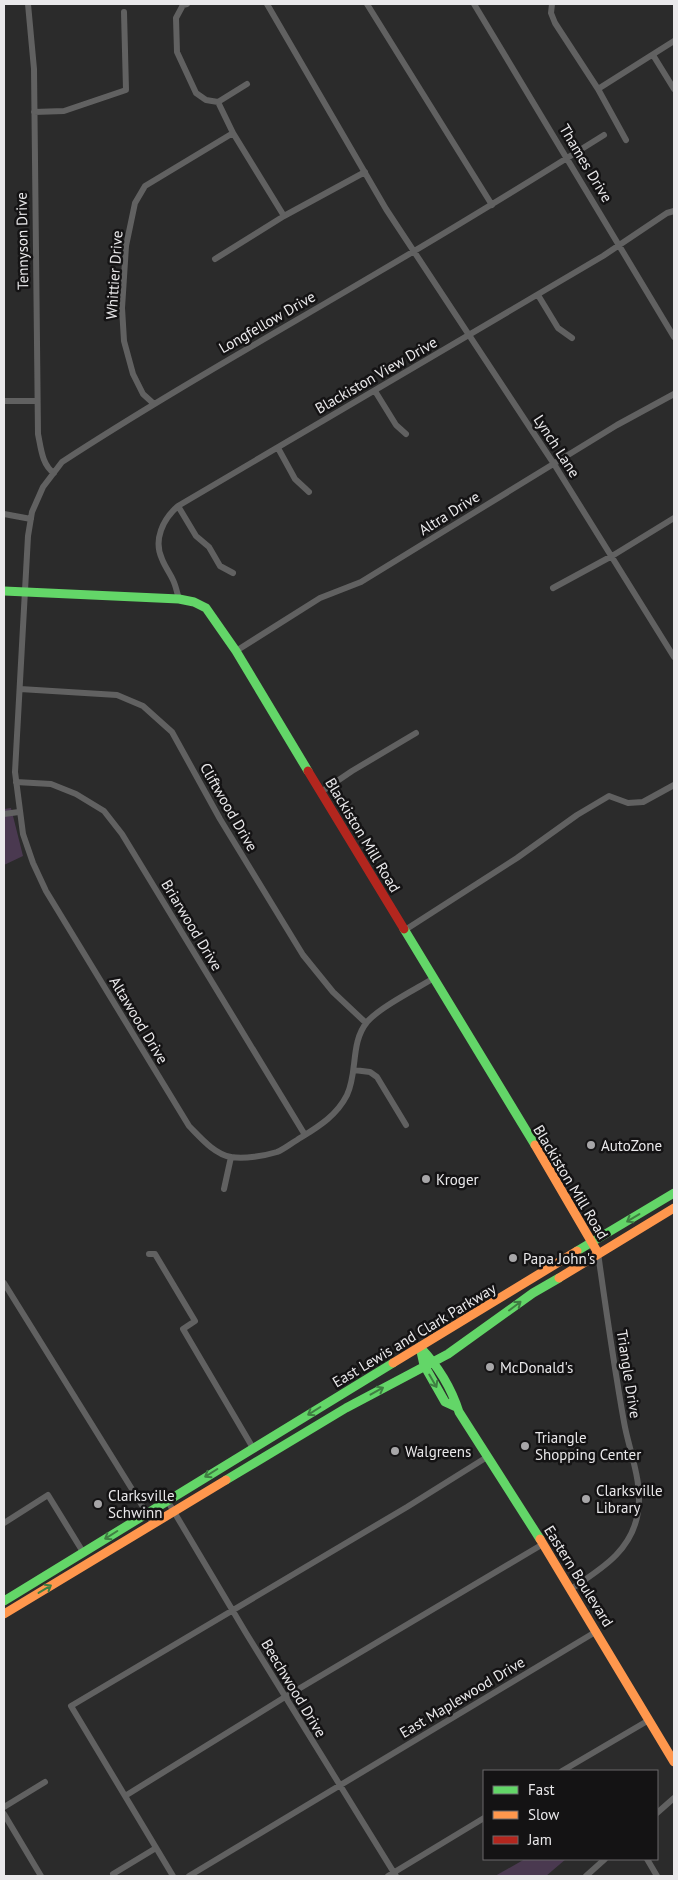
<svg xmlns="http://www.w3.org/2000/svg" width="678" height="1880" font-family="'PT Sans',sans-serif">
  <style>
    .green { fill: #4a3950 }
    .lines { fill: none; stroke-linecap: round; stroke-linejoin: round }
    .street { stroke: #616161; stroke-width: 6 }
    .fast { stroke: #63d668; stroke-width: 9 }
    .slow { stroke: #ff974d; stroke-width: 9 }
    .jam { stroke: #b3261e; stroke-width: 9 }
    .oneway { stroke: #3f7e42 }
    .poi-dot { fill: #a7a6a8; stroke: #141314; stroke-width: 2 }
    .labels { text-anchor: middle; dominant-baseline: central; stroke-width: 5; stroke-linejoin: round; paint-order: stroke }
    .street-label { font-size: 15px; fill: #eae9eb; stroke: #141314 }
    .poi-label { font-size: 15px; fill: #eae9eb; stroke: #141314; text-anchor: start }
  </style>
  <rect width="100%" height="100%" fill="#2b2b2b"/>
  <!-- green -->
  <path class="green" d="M11,808L23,856L4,865V809Z
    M525,1859H566L546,1876H495Z"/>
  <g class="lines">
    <!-- street -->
    <path class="street" d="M28,4L34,69L38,434C41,448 42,465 54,473
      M187,4L183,5L176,18L177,52L196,93L206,100L218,102L247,84
      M267,4L386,209L554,464L674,657
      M367,4L492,205
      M474,4L674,337
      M552,4L551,13L555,23L598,89L626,140
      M653,55L674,89
      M598,89L674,41
      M218,102L233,133L284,216
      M34,112L64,111L126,90L124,12
      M215,259L284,216L365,172
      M538,295L558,328L572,338
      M375,391L396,425L406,434
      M4,401H37
      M154,404L143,394L133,374L124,341L122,308L126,246L135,203L145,186L233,133
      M278,448L295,479L309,492
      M178,506L196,536L209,547L220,566L233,573
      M4,514L31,519
      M553,588L612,556L674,518
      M179,599C177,593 176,586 173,580C170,573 165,567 162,559C153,540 163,519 178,506L603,256L667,213L674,211
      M236,651L320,598L361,582L617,425L674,394
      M20,689L117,695L143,706L172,732L220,819L303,955L333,992L366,1023
      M16,782L51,784L76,794L104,811L122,834L305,1135
      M321,792L352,771L416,733
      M4,814L19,812
      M405,930L517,858L577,815L609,796L628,803L643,802L674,785
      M434,978C416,989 380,1007 367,1022C350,1043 358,1072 347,1095C336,1117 316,1128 297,1140C290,1144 284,1149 277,1152C264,1156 245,1159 231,1157C214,1154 200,1137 189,1126L46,891L33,863L23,834L15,772L28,536L32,512L43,487L62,462C165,395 272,335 377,273C454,228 529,182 604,135
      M354,1070L370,1072L377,1077L406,1125
      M224,1189L231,1157
      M149,1254H155L195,1321L183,1329L253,1448
      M4,1283L153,1523
      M167,1500L246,1633L396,1876
      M4,1523L48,1495L83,1552
      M571,1589C601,1569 632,1551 638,1512C643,1482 629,1451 624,1422C614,1366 606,1310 598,1253
      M562,1771L649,1720
      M125,1796L285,1697L543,1544
      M4,1807L45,1782
      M657,1813L674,1798
      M4,1814L41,1876
      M647,1859L657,1876
      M113,1874L156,1848
      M173,1876L71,1706L407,1507L487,1457
      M189,1876L597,1631
      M388,1876L484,1818
      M586,1876L605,1859"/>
    <!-- fast -->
    <path class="fast" d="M4,591L179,599L194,602L206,608L236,651L308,771
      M404,929L535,1145
      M577,1251L674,1193
      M420,1347C438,1366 451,1387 459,1412L540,1539
      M420,1347L424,1365L445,1402L456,1407
      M226,1480L346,1408L448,1354L533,1293L559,1278
      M4,1601L393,1363"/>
    <!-- slow -->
    <path class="slow" d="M535,1145L598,1253
      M559,1278L674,1208
      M393,1363L577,1251
      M540,1539L674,1762
      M4,1614L226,1480"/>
    <!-- jam -->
    <path class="jam" d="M308,771L404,929"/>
  </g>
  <!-- one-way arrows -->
  <defs><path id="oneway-shaft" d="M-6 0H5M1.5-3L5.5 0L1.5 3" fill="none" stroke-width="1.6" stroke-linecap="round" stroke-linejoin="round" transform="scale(1.25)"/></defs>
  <g class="oneway">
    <use href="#oneway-shaft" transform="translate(633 1218) rotate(149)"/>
    <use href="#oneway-shaft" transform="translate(515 1306) rotate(-37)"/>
    <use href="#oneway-shaft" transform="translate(433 1381) rotate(60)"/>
    <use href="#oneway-shaft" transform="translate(377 1391) rotate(-29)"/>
    <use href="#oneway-shaft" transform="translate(314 1411) rotate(148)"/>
    <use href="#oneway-shaft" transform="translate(211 1473) rotate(148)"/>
    <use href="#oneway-shaft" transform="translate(111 1535) rotate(148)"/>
    <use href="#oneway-shaft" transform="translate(45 1589) rotate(-31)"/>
  </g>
  <!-- markers -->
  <g class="poi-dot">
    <circle cx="591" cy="1145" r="5"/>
    <circle cx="426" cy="1179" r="5"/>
    <circle cx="513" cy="1258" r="5"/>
    <circle cx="490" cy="1367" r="5"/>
    <circle cx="525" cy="1446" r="5"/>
    <circle cx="395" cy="1451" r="5"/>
    <circle cx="586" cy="1499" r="5"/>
    <circle cx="98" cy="1504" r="5"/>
  </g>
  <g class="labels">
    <!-- street labels -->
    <g class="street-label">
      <text transform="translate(586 163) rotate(59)">Thames Drive</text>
      <text transform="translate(22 241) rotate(-91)">Tennyson Drive</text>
      <text transform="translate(114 275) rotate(-86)">Whittier Drive</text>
      <text transform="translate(267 322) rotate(-30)">Longfellow Drive</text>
      <text transform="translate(376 375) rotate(-30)">Blackiston View Drive</text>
      <text transform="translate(557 446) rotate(57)">Lynch Lane</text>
      <text transform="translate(449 513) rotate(-32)">Altra Drive</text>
      <text transform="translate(229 807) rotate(60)">Cliftwood Drive</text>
      <text transform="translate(363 835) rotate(59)">Blackiston Mill Road</text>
      <text transform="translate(192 925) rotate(59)">Briarwood Drive</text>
      <text transform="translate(139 1020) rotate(59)">Altawood Drive</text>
      <text transform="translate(571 1182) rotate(59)">Blackiston Mill Road</text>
      <text transform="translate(414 1335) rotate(-31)">East Lewis and Clark Parkway</text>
      <text transform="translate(629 1374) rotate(81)">Triangle Drive</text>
      <text transform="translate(579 1576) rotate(58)">Eastern Boulevard</text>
      <text transform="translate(294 1688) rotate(59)">Beechwood Drive</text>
      <text transform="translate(462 1697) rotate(-31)">East Maplewood Drive</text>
    </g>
    <!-- poi labels -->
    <g class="poi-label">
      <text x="601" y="1145">AutoZone</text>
      <text x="436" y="1179">Kroger</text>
      <text x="523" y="1258">Papa John's</text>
      <text x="500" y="1367">McDonald's</text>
      <text x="535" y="1437">Triangle<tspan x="535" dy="17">Shopping Center</tspan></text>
      <text x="405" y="1451">Walgreens</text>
      <text x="596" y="1490">Clarksville<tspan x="596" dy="17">Library</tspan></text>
      <text x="108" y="1495">Clarksville<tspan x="108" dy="17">Schwinn</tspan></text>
    </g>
  </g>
  <!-- border -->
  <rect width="678" height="1880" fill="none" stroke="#eae9eb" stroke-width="10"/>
  <!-- legend -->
  <rect x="483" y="1770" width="175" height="90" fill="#141314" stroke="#6a696a"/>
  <rect x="493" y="1786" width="25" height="8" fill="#63d668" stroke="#6a696a"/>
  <text x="528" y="1795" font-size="15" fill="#eae9eb">Fast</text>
  <rect x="493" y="1811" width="25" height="8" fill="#ff974d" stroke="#6a696a"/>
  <text x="528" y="1820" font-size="15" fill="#eae9eb">Slow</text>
  <rect x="493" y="1836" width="25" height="8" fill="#b3261e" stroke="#6a696a"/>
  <text x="528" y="1845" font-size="15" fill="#eae9eb">Jam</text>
</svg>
